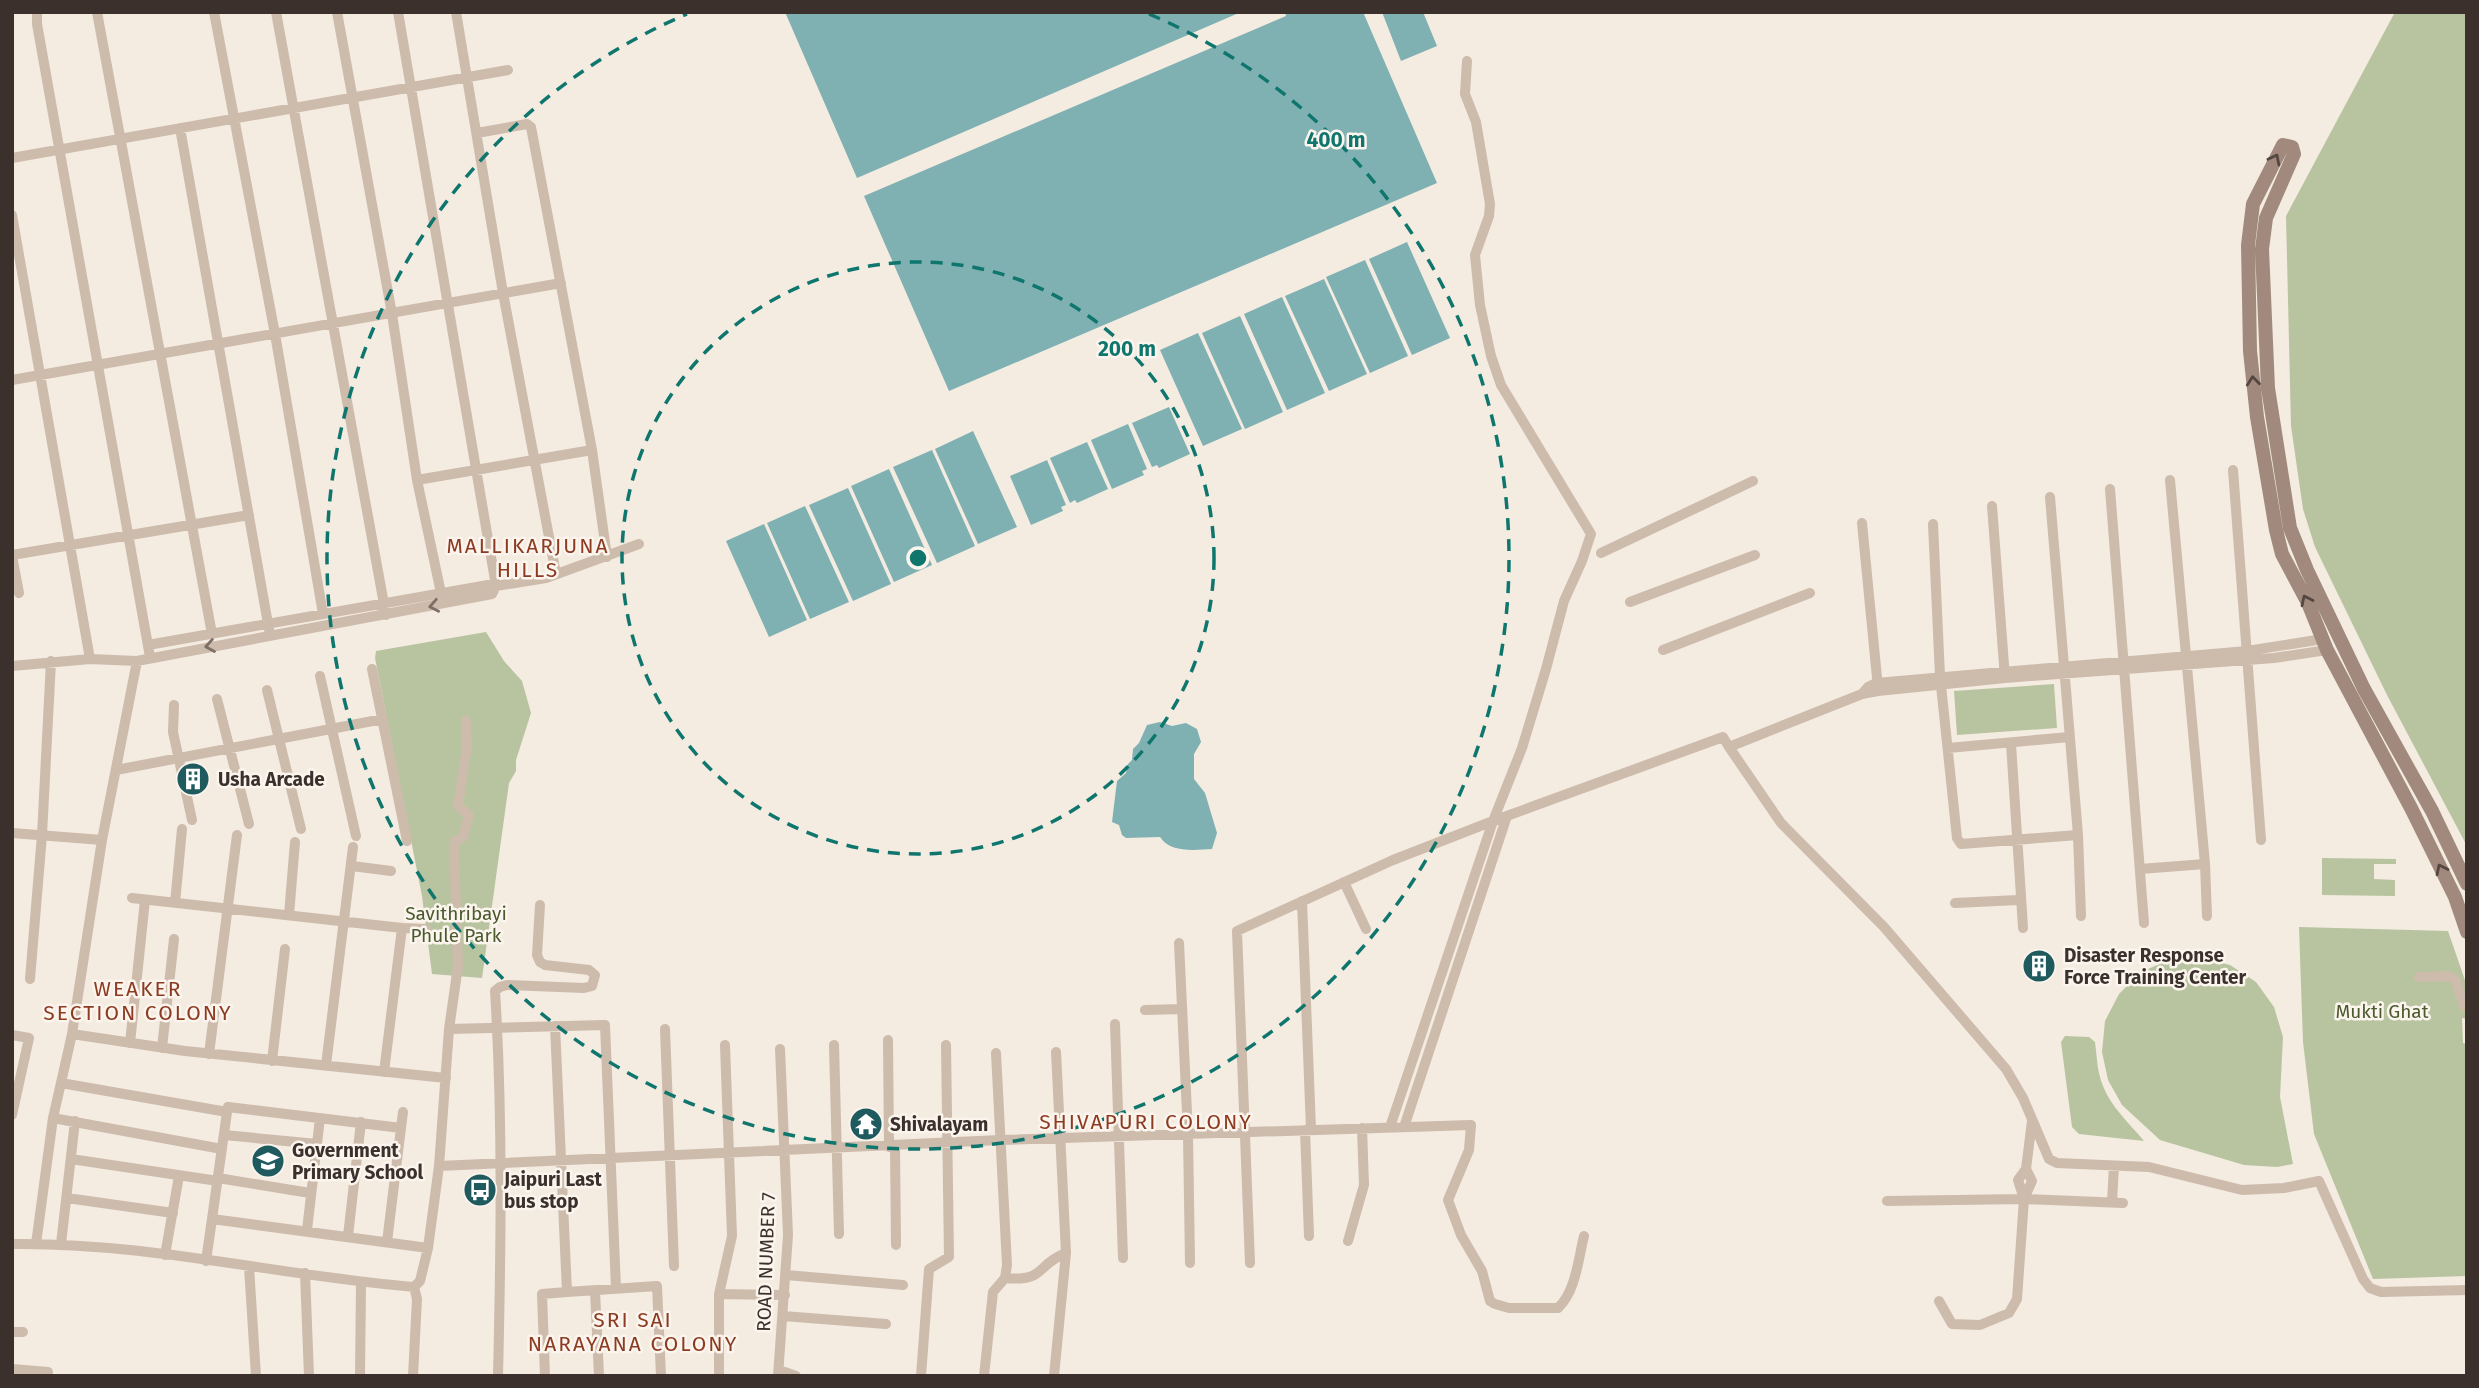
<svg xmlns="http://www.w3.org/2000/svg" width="2479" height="1388" font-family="'Fira Sans',sans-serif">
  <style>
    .green { fill: #b8c4a0 }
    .water { fill: #7fb0b2 }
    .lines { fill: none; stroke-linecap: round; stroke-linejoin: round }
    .street { stroke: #cdbbac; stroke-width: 10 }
    .secondary { stroke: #a18a7d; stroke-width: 14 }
    .oneway { stroke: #544640 }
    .oneway2 { stroke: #7d6f65 }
    .ring { fill: none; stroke: #0f766e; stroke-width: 3.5; stroke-dasharray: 12 9 }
    .labels { text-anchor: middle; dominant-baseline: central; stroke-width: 5; stroke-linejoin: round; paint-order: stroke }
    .poi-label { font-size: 19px; font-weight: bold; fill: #3b302b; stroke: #fbf5ee; text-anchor: start }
    .park-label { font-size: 19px; fill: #4a5a2e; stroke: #fbf5ee }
    .street-label { font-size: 19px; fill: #3b302b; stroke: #fbf5ee }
    .neighbourhood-label { font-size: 21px; letter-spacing: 2px; fill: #8c3b22; stroke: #fbf5ee }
    .centre { fill: #0f766e; stroke: #fbf5ee; stroke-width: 3.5 }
    .ring-label { font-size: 21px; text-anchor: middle; font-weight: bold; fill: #0f766e; stroke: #fbf5ee; stroke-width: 5; stroke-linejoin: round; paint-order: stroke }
  </style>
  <rect width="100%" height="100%" fill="#f4ebe1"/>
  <!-- green -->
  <path class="green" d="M2395,12H2467V846L2387,695L2315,547L2303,509L2291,426L2286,216Z
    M486,632L504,661L522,681L531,713L516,760V771L509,783L482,978L432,974L422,896L375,658L376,651Z
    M2054,684L2057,728L1957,735L1954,691Z
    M2322,858L2396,859V864H2374V879L2395,880V896L2322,895Z
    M2299,927L2448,931L2467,986V1019L2462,1018L2463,1043L2467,1044V1276L2373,1279L2314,1134L2303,1042Z
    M2200,957L2230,965L2256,982L2274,1007L2283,1037L2280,1097L2293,1164L2277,1167L2244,1165L2160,1140L2122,1105L2108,1080L2102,1052L2105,1021L2119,994L2141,972L2169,960Z
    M2065,1036L2089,1037L2095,1042C2097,1057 2097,1072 2103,1086C2111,1107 2130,1124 2144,1141L2079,1134L2072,1127L2061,1042Z"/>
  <!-- water -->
  <path class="water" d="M785,12H1241L857,178Z
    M1285,12H1363L1437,183L949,391L864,196L1286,16Z
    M1382,12H1423L1437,46L1401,61Z
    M1407,242L1450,338L1412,355L1369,259Z
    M1365,260L1408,356L1370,373L1326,277Z
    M1324,279L1367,374L1329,391L1285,296Z
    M1282,297L1325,393L1287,410L1244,314Z
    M1240,316L1283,412L1245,429L1202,333Z
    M1198,333L1242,429L1203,446L1160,350Z
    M1169,407L1190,454L1159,468L1157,465L1152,467L1132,423Z
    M1128,424L1147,469L1142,471L1144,475L1112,489L1091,440Z
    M973,431L1017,527L978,544L935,449Z
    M1087,442L1108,489L1077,503L1075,500L1070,503L1050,458Z
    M932,450L975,546L937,563L893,467Z
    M1047,460L1066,505L1061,507L1063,511L1031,525L1010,476Z
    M889,469L932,565L894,582L851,486Z
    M848,488L891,584L853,601L809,505Z
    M805,506L849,602L810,619L767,523Z
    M764,524L807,620L769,637L726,541Z
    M1160,722L1172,726L1186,723L1197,729L1201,742L1194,754V779L1205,793L1217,833L1212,849C1194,850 1170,853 1160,837L1126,838L1122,835L1119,825L1112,822L1117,781L1126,773L1128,764L1132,760L1133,749L1139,743L1147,725Z"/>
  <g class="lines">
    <!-- street -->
    <path class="street" d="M37,12V24L150,657
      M97,12L212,634
      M214,12L275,334L323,614
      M276,12L386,615
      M337,12L392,314L417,480L441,593
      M456,12L503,293L556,574
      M180,128L270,635
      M477,133L527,124L531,127L592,450L607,557
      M12,158L508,70
      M12,215L90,659
      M12,380L561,283
      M2233,470L2261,840
      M417,480L592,450
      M2170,480L2205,864L2207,916
      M2110,489L2144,923
      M2050,497L2078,835L2081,916
      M1992,506L2005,678
      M1862,523L1878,688
      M1933,524L1940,676L1957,838L1961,844L2078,835
      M1601,553L1753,481
      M12,555L249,515
      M12,556L19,593
      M1630,602L1755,555
      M148,645L488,585L496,586L546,578L639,544
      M1663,650L1810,593
      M12,666L90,659L137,661L492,594L496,586L398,12
      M372,669L407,841
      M320,676L356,836
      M267,690L301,829
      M1862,694L1868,687L1876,683L2247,651L2323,639
      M217,699L249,824
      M174,705L173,732L192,820
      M1729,747L1781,823L1884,927L2006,1069L2023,1098L2049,1159L2057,1163L2149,1167L2242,1190L2284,1188L2319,1181L2363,1279L2370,1288L2381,1292L2467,1290
      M1948,748L2069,737
      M116,770L383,719
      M12,833L102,840
      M352,866L391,871
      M2140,869L2205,864
      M1344,882L1366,929
      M2021,896L2023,928
      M132,898L402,928L384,1072
      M1302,901L1311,1129
      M175,903L182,829
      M1955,903L2018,900L2021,896L2011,744
      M289,915L295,842
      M402,928L426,929
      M1179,943L1188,1134L1190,1263
      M2419,977L2448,976L2455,979L2464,1006L2467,1007
      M30,979L42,835L51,661
      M1145,1010L1181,1009
      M1115,1024L1123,1258
      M449,1029L605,1025L616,1288
      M665,1029L674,1266
      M72,1034L185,1051L446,1078
      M12,1035L29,1038L12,1115
      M888,1040L889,1147
      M130,1043L145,900
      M834,1045L839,1234
      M162,1048L174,939
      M209,1054L237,835
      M272,1061L285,949
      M326,1065L353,847
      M61,1083L227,1112L228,1107L401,1128L387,1242
      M227,1112L212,1219L428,1248
      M53,1118L222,1149
      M1390,1127L1493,821L1522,748L1546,669L1564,601L1582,561L1591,534L1501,385L1491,356L1480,305L1475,255L1489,216L1490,204L1476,122L1465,94L1467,61
      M1404,1127L1507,816
      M401,1128L403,1112
      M1305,1130L1309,1236
      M224,1135L317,1144
      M895,1147L896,1245
      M71,1159L218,1181
      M439,1166L1000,1140L1471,1125L1469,1150L1448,1200L1461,1235L1482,1271L1490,1301L1495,1304L1509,1308H1558C1576,1291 1578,1260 1584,1236
      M218,1178L310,1193
      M67,1198L173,1213
      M2024,1199L2018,1180L2026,1169L2032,1121
      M1887,1201L2024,1199L2123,1203
      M2112,1202L2114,1166
      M307,1230L320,1118
      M348,1236L361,1122
      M1348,1241L1364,1185L1362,1128
      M12,1244C147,1242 280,1276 414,1287L420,1281L428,1248L439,1166L449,1029L458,966L454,842L463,837L469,815L458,806L467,746L466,721
      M36,1244L53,1118L72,1034L102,840L137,661
      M61,1244L75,1121
      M165,1255L179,1176
      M206,1261L212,1219
      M1250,1263L1237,931L1393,860L1493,821L1723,737L1729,747L1862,694L1878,691L2005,678L2274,658L2327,650
      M249,1267L256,1376
      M305,1273L309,1376
      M786,1275L903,1285
      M1005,1278C1046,1282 1035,1265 1066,1253
      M595,1291L599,1376
      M567,1292L657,1286L661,1376
      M719,1294L785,1295
      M1939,1301L1952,1324L1980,1325L2009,1313L2017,1299L2024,1199L2032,1181L2026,1169
      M783,1316L886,1324
      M12,1332H23
      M12,1369L48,1372
      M779,1370L796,1376
      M360,1376L361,1283
      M413,1376L417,1299L414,1287
      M498,1376C501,1247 503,1120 495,991L500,987L507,985L584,988L592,986L595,975L589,970L545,965L540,962L537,955L540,905
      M545,1376L542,1294L567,1292L555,1026
      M719,1376V1294L732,1236L725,1045
      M778,1376L788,1235L780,1049
      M921,1376L929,1269L949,1257L946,1045
      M984,1376L993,1292L1005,1278L1007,1265L996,1053
      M1054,1376L1066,1253L1056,1052"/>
    <!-- secondary -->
    <path class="secondary" d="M2467,884L2432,811L2364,689L2307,570L2290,528L2268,388L2262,249L2266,218L2294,154L2292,147L2283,145L2253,204L2248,245L2250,351L2257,417L2276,530L2282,554L2308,603L2327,650L2411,808L2455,897L2467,932"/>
  </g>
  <!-- one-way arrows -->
  <defs><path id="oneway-chevron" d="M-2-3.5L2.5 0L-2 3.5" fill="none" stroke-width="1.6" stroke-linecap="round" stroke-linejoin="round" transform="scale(1.75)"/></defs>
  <g class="oneway">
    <use href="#oneway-chevron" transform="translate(2275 159) rotate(-63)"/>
    <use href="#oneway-chevron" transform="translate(2253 381) rotate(-96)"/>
    <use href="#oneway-chevron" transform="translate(2306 600) rotate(-116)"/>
    <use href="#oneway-chevron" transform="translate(2441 869) rotate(-116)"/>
  </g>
  <g class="oneway2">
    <use href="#oneway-chevron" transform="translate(434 606) rotate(169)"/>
    <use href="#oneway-chevron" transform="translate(210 646) rotate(170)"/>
  </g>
  <!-- distance rings -->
  <g class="ring">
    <circle cx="918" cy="558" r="296"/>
    <path d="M1149 14A591 591 0 1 1 687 14"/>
  </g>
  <!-- icons -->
  <defs>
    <symbol id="building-disc" viewBox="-11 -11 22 22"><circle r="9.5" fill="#1f5a5e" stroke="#fbf5ee"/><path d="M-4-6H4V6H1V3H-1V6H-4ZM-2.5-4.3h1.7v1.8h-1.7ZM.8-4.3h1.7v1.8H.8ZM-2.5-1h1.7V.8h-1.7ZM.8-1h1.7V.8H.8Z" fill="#fff"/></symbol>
    <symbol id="temple-disc" viewBox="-11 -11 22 22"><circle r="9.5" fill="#1f5a5e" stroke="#fbf5ee"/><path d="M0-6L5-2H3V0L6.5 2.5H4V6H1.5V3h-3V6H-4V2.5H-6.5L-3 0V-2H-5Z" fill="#fff"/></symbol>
    <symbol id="school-disc" viewBox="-11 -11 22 22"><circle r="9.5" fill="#1f5a5e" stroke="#fbf5ee"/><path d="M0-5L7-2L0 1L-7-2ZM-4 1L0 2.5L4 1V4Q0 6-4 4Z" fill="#fff"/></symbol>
    <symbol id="bus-disc" viewBox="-11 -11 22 22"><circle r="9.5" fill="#1f5a5e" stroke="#fbf5ee"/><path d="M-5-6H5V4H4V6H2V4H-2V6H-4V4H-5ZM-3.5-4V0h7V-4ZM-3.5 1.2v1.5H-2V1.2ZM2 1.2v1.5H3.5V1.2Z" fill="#fff"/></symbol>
  </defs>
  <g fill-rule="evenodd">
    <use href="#building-disc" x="174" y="760" width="38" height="38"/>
    <use href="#building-disc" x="2020" y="947" width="38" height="38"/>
    <use href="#temple-disc" x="847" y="1105" width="38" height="38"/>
    <use href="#school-disc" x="249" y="1142" width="38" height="38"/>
    <use href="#bus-disc" x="461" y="1171" width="38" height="38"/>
  </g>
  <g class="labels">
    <!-- poi labels -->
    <g class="poi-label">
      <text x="218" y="779">Usha Arcade</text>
      <text x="2064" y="955">Disaster Response<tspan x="2064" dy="22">Force Training Center</tspan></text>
      <text x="890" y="1124">Shivalayam</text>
      <text x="292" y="1150">Government<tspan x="292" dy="22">Primary School</tspan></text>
      <text x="504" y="1179">Jaipuri Last<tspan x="504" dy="22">bus stop</tspan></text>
    </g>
    <!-- park labels -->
    <g class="park-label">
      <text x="456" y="913">Savithribayi<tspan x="456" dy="22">Phule Park</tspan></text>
      <text x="2382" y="1011">Mukti Ghat</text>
    </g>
    <!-- street labels -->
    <g class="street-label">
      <text transform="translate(766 1262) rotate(-88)">ROAD NUMBER 7</text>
    </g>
    <!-- neighbourhood labels -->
    <g class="neighbourhood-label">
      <text x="528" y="546">MALLIKARJUNA<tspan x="528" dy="24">HILLS</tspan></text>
      <text x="138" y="989">WEAKER<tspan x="138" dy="24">SECTION COLONY</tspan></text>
      <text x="1146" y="1122">SHIVAPURI COLONY</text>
      <text x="633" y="1320">SRI SAI<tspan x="633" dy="24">NARAYANA COLONY</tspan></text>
    </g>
  </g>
  <circle cx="918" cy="558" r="10" class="centre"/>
  <g class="ring-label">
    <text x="1336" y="147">400 m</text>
    <text x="1127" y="356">200 m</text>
  </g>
  <!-- border -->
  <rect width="2479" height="1388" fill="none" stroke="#3b302b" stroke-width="28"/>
</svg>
